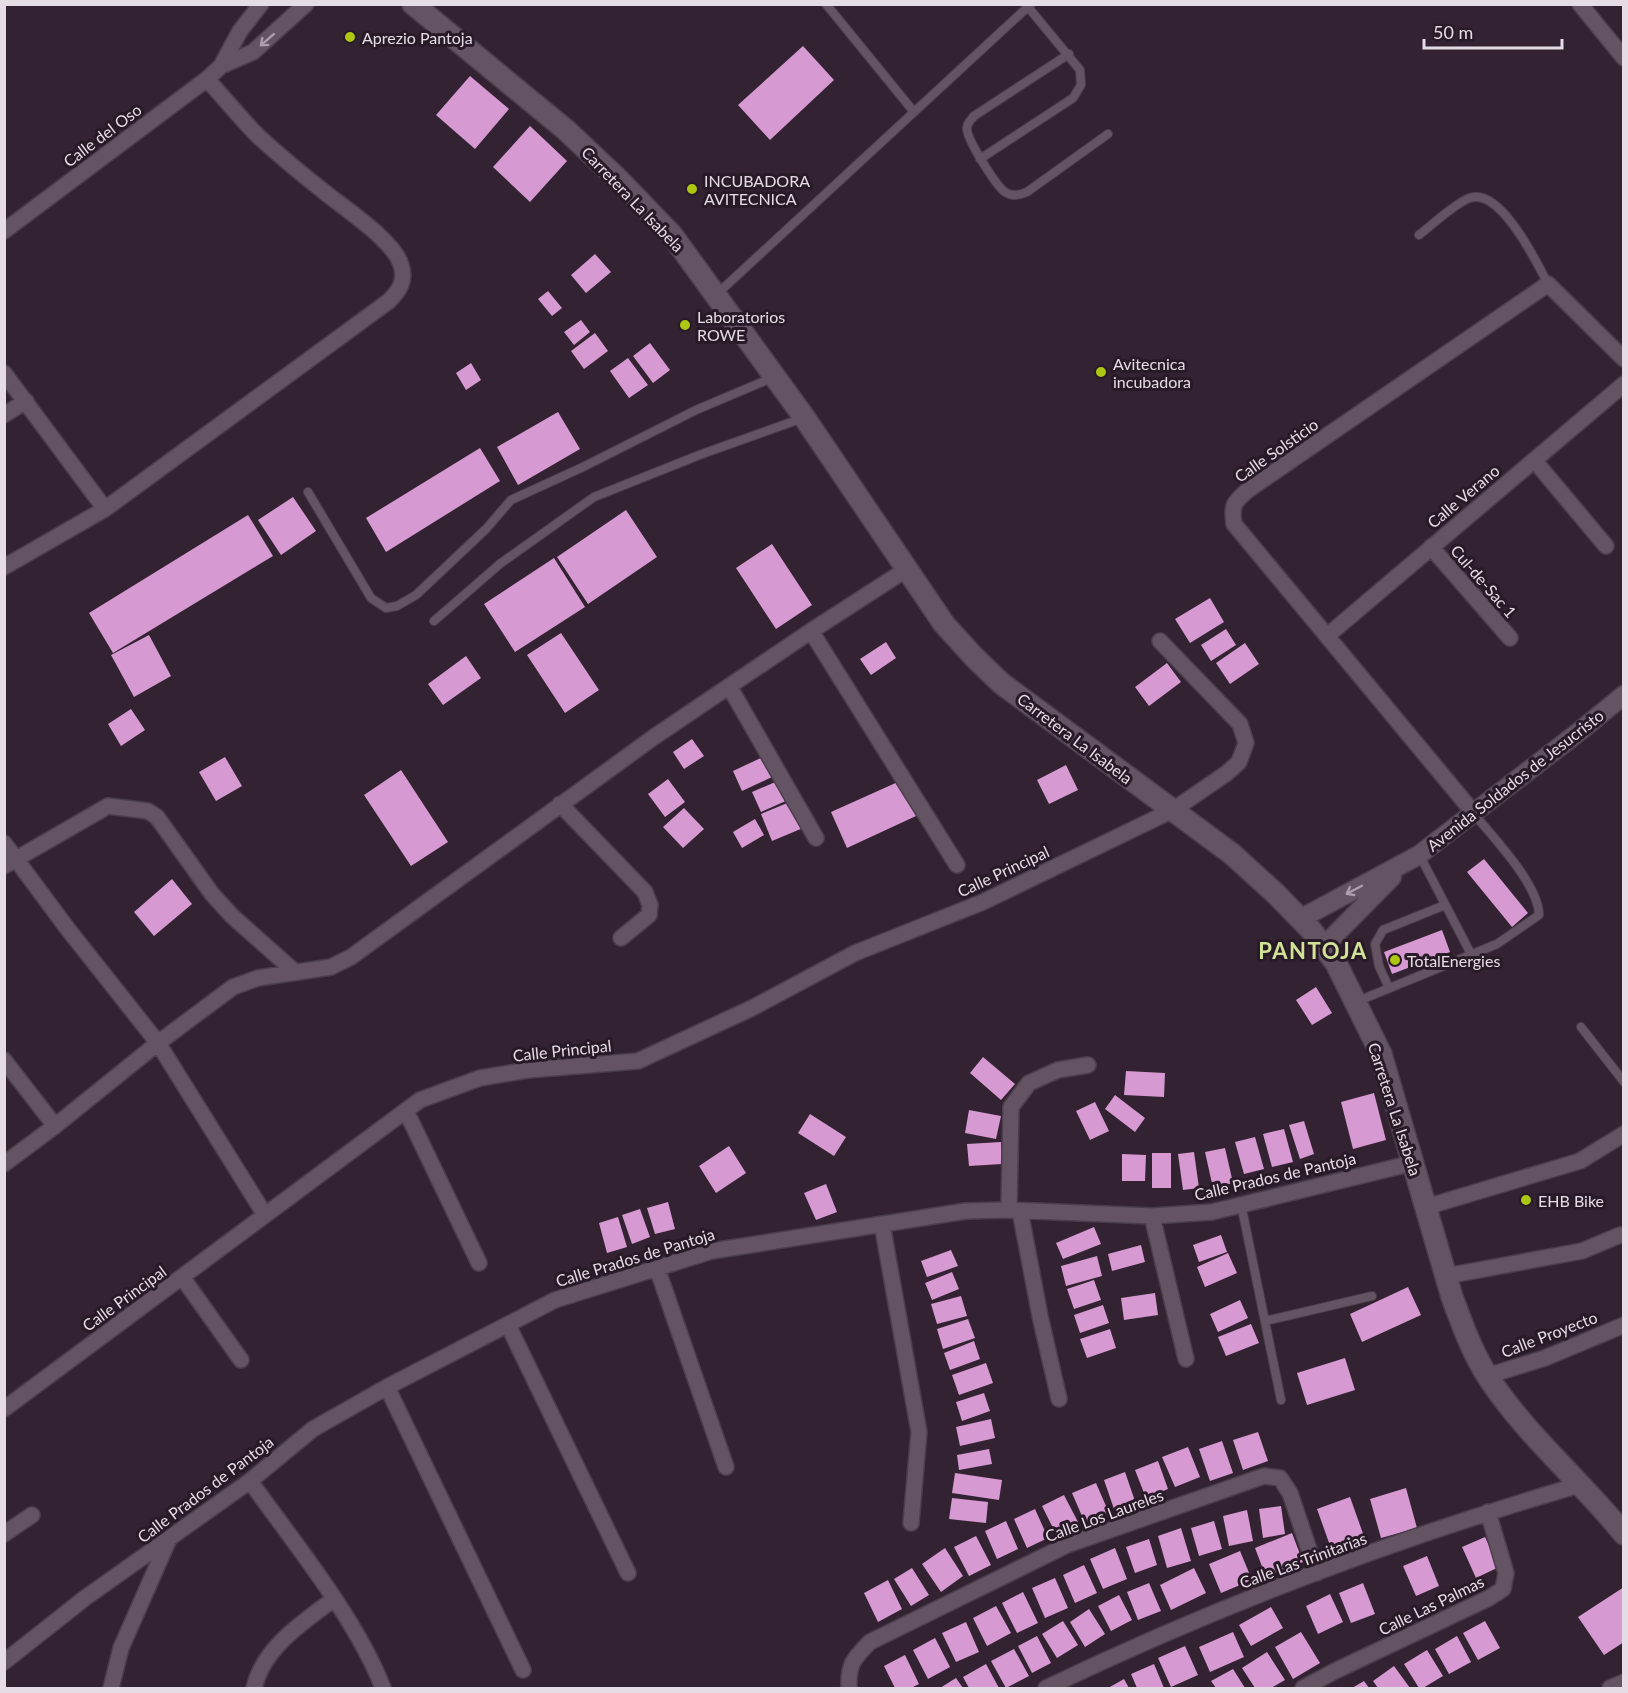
<svg xmlns="http://www.w3.org/2000/svg" width="1628" height="1693" font-family="Lato,sans-serif">
  <style>
    .building { fill: #d699d2 }
    .lines { fill: none; stroke-linecap: round; stroke-linejoin: round }
    .service-casing { stroke: #4b3e4b; stroke-width: 10 }
    .minor-casing { stroke: #4b3e4b; stroke-width: 18 }
    .tertiary-casing { stroke: #4b3e4b; stroke-width: 21 }
    .secondary-casing { stroke: #4b3e4b; stroke-width: 24 }
    .service { stroke: #645363; stroke-width: 8 }
    .minor { stroke: #645363; stroke-width: 15 }
    .tertiary { stroke: #645363; stroke-width: 18 }
    .secondary { stroke: #645363; stroke-width: 21 }
    .oneway { stroke: #ac9eaa }
    .poi-dot { fill: #acc611; stroke: #291a28; stroke-width: 2 }
    .labels { text-anchor: middle; dominant-baseline: central; stroke-width: 6; stroke-linejoin: round; paint-order: stroke }
    .poi-label { font-size: 16px; fill: #e6dce5; stroke: #291a28; text-anchor: start }
    .street-label { font-size: 16px; fill: #e6dce5; stroke: #291a28 }
    .district-label { font-size: 22px; font-weight: bold; letter-spacing: 1.5px; fill: #d1e396; stroke: #291a28 }
  </style>
  <rect width="100%" height="100%" fill="#332332"/>
  <!-- building -->
  <path class="building" d="M803,46L834,80L770,140L738,105Z
    M470,76L509,109L475,149L436,115Z
    M530,126L567,161L530,202L493,167Z
    M595,254L611,272L586,293L571,275Z
    M548,291L562,308L552,316L538,299Z
    M581,320L590,332L574,345L564,332Z
    M595,333L608,351L584,369L571,351Z
    M650,343L670,370L653,383L633,356Z
    M628,358L648,385L629,398L610,371Z
    M471,363L481,380L466,390L456,373Z
    M558,412L580,449L518,485L497,447Z
    M480,448L500,481L386,552L366,518Z
    M293,497L316,531L281,555L258,520Z
    M626,510L657,557L588,604L557,557Z
    M248,515L273,556L113,653L89,613Z
    M772,544L812,605L776,629L736,568Z
    M554,558L585,607L515,652L484,604Z
    M1210,598L1224,622L1190,643L1175,619Z
    M1226,629L1236,645L1211,661L1201,645Z
    M561,633L599,690L565,713L527,655Z
    M149,635L171,676L134,697L111,655Z
    M886,642L896,658L871,675L860,659Z
    M1245,643L1259,664L1230,684L1216,663Z
    M466,656L481,678L443,705L428,684Z
    M1167,663L1181,682L1149,706L1135,687Z
    M131,709L145,730L121,746L108,724Z
    M692,739L704,756L684,769L673,752Z
    M765,756L774,776L742,791L733,771Z
    M225,757L242,786L216,801L199,772Z
    M1066,765L1078,790L1049,804L1037,780Z
    M401,770L448,842L411,866L364,795Z
    M668,779L685,802L665,817L648,794Z
    M780,780L788,800L761,812L752,792Z
    M900,781L916,816L847,848L831,812Z
    M792,801L803,828L772,841L761,814Z
    M684,808L704,829L683,848L663,827Z
    M755,819L764,835L742,848L733,832Z
    M1484,859L1528,913L1512,927L1467,872Z
    M172,879L192,904L154,936L134,912Z
    M1442,930L1450,952L1392,974L1384,952Z
    M1316,987L1332,1013L1312,1025L1296,1000Z
    M983,1057L1015,1084L1001,1100L970,1073Z
    M1126,1071L1165,1073L1164,1097L1124,1095Z
    M1374,1093L1386,1140L1353,1149L1341,1102Z
    M1115,1095L1145,1118L1135,1132L1105,1109Z
    M1095,1102L1109,1131L1090,1140L1076,1111Z
    M969,1110L1001,1116L996,1139L965,1133Z
    M810,1114L846,1137L834,1156L798,1133Z
    M1304,1121L1314,1154L1300,1159L1289,1125Z
    M1284,1129L1293,1162L1272,1167L1263,1134Z
    M1255,1137L1264,1169L1244,1174L1235,1142Z
    M1001,1142L1002,1164L969,1166L967,1144Z
    M729,1146L746,1173L716,1193L699,1166Z
    M1225,1148L1233,1183L1213,1188L1205,1152Z
    M1194,1152L1199,1188L1183,1190L1178,1154Z
    M1152,1153H1171V1188H1152Z
    M1122,1154L1146,1155L1145,1181H1122Z
    M826,1184L837,1212L816,1220L804,1193Z
    M668,1202L675,1229L655,1234L647,1208Z
    M640,1209L650,1237L632,1244L622,1215Z
    M618,1217L627,1247L607,1253L599,1223Z
    M1094,1227L1101,1244L1063,1259L1056,1243Z
    M1221,1235L1227,1252L1199,1262L1193,1245Z
    M1141,1245L1145,1262L1112,1271L1108,1254Z
    M951,1250L958,1266L927,1277L921,1261Z
    M1228,1253L1237,1273L1205,1287L1197,1267Z
    M1097,1256L1102,1276L1066,1286L1061,1266Z
    M952,1272L959,1289L932,1300L925,1283Z
    M1094,1280L1101,1300L1074,1309L1067,1289Z
    M1408,1287L1421,1315L1362,1342L1350,1314Z
    M1155,1293L1158,1315L1124,1320L1121,1298Z
    M961,1296L967,1316L937,1324L931,1304Z
    M1240,1300L1248,1318L1218,1332L1210,1314Z
    M1103,1305L1109,1323L1080,1333L1074,1315Z
    M968,1319L975,1338L943,1349L937,1329Z
    M1251,1324L1259,1343L1226,1356L1218,1337Z
    M1110,1329L1116,1348L1087,1358L1080,1339Z
    M974,1341L980,1359L950,1370L944,1353Z
    M1345,1358L1355,1390L1307,1405L1297,1373Z
    M986,1363L993,1383L959,1395L952,1375Z
    M984,1393L990,1411L962,1421L956,1402Z
    M991,1419L995,1438L960,1446L956,1427Z
    M1258,1432L1268,1461L1243,1470L1233,1440Z
    M1222,1441L1233,1473L1210,1481L1199,1449Z
    M1188,1447L1200,1477L1175,1487L1162,1457Z
    M989,1449L992,1464L959,1470L957,1455Z
    M1158,1461L1168,1489L1146,1498L1135,1470Z
    M1125,1472L1135,1501L1114,1509L1104,1480Z
    M955,1473L1002,1480L999,1500L952,1493Z
    M1096,1483L1109,1513L1085,1523L1072,1493Z
    M1406,1488L1417,1528L1381,1538L1370,1499Z
    M1064,1495L1078,1522L1056,1534L1042,1506Z
    M1350,1497L1366,1542L1333,1554L1317,1509Z
    M952,1498L988,1502L986,1523L949,1519Z
    M1281,1506L1285,1534L1263,1538L1259,1509Z
    M1035,1509L1048,1538L1027,1548L1014,1519Z
    M1247,1510L1253,1541L1229,1546L1223,1516Z
    M1006,1521L1018,1549L997,1559L985,1531Z
    M1214,1521L1222,1549L1199,1556L1191,1528Z
    M1181,1528L1191,1561L1167,1568L1158,1536Z
    M1292,1533L1303,1562L1266,1577L1255,1548Z
    M976,1536L991,1565L969,1576L954,1547Z
    M1485,1537L1499,1567L1476,1578L1462,1547Z
    M1149,1539L1157,1565L1135,1573L1126,1547Z
    M945,1548L963,1576L941,1592L922,1564Z
    M1115,1548L1127,1579L1103,1589L1090,1559Z
    M1240,1551L1252,1580L1221,1593L1209,1564Z
    M1427,1556L1439,1586L1416,1596L1403,1566Z
    M1084,1565L1097,1593L1075,1603L1063,1575Z
    M912,1568L929,1595L911,1606L894,1579Z
    M1194,1568L1206,1593L1171,1610L1160,1585Z
    M1055,1578L1068,1608L1045,1618L1032,1588Z
    M888,1580L902,1609L878,1622L864,1593Z
    M1149,1583L1161,1611L1138,1620L1127,1592Z
    M1363,1583L1375,1614L1351,1623L1339,1593Z
    M1624,1587V1642L1604,1655L1578,1617Z
    M1023,1592L1038,1623L1017,1633L1002,1603Z
    M1330,1594L1343,1622L1318,1634L1306,1606Z
    M1119,1595L1132,1620L1111,1631L1098,1606Z
    M996,1606L1011,1633L987,1646L973,1618Z
    M1271,1607L1283,1628L1251,1646L1239,1625Z
    M1089,1609L1105,1634L1085,1647L1070,1622Z
    M1063,1621L1078,1645L1057,1658L1042,1634Z
    M1485,1621L1500,1648L1478,1660L1463,1633Z
    M966,1622L979,1652L956,1662L942,1633Z
    M1233,1632L1244,1657L1210,1672L1199,1647Z
    M1301,1632L1320,1663L1293,1679L1275,1647Z
    M1037,1636L1051,1663L1032,1673L1018,1646Z
    M1457,1636L1471,1662L1449,1674L1435,1649Z
    M935,1638L950,1667L928,1679L913,1650Z
    M1185,1646L1198,1675L1171,1687L1158,1658Z
    M1014,1649L1029,1676L1006,1688L991,1661Z
    M1427,1650L1443,1676L1423,1688H1419L1404,1664Z
    M1267,1652L1285,1680L1271,1688H1255L1242,1668Z
    M905,1655L919,1684L911,1688H895L884,1666Z
    M986,1664L999,1688H969L963,1677Z
    M1154,1664L1164,1688H1137L1131,1674Z
    M1394,1666L1410,1688H1378L1373,1681Z
    M1233,1669L1245,1688H1216L1211,1681Z
    M956,1678L963,1688H940Z
    M1124,1679L1129,1688H1108Z
    M1364,1681L1369,1688H1352Z"/>
  <g class="lines">
    <defs>
      <path id="service" d="M826,4L914,112
        M1069,54L974,116C971,120 967,123 967,128C966,138 996,186 1005,192C1012,197 1020,195 1027,192L1108,134
        M980,159L1073,98L1081,85L1080,70L1028,7
        M1419,235C1433,224 1451,207 1467,199C1499,183 1537,263 1548,284
        M717,294L1031,4
        M308,492L371,598L386,608L397,606L416,595L486,529L511,500L583,467L696,410L774,377
        M434,621L501,563L594,497L702,454L803,418
        M1420,856L1471,954
        M1389,988L1379,966L1375,944L1383,930L1445,905
        M1358,1001L1497,944L1539,915C1539,885 1493,837 1474,814
        M1581,1027L1624,1082
        M1241,1204L1281,1400
        M1265,1321L1372,1296"/>
      <path id="minor" d="M1580,4L1624,58
        M221,66L240,31L261,4
        M4,231L207,79L221,66L253,52L306,4
        M4,373L105,509
        M4,415L26,401
        M1534,460L1606,546
        M1431,547L1510,638
        M4,567L105,509L389,301C400,290 406,280 401,265C394,240 342,207 322,190C300,173 279,155 259,137C241,119 224,98 207,79
        M811,631L957,865
        M1327,636L1624,384
        M729,686L816,838
        M560,804L645,892L650,905L649,915L621,938
        M1473,812L1234,524C1231,505 1234,502 1248,490L1548,284L1624,359
        M4,843L67,928L158,1043L265,1215
        M4,866L108,806L148,811L157,817L212,894L232,916L295,972
        M4,1060L55,1126
        M406,1111L479,1263
        M4,1164L55,1126L158,1043L233,987L258,978L331,967L351,957L654,737L811,631L907,569
        M1426,1207L1580,1161L1624,1134
        M1009,1210L1011,1107L1029,1083L1058,1070L1088,1065
        M1020,1211L1040,1316L1059,1399
        M1152,1216L1186,1359
        M882,1224L919,1432L911,1523
        M657,1268L726,1467
        M1446,1276L1582,1251L1620,1235
        M182,1277L241,1360
        M508,1325L628,1573
        M1487,1376L1545,1358L1624,1325
        M387,1387L523,1670
        M4,1409L420,1100L480,1078L528,1070L638,1061L752,1008L855,953L983,902L1173,810L1227,773L1239,762L1246,743L1240,724L1160,641
        M250,1481C294,1543 356,1618 383,1688
        M4,1534L32,1515
        M4,1662L85,1598L250,1481L313,1429L387,1387L555,1300L712,1251L966,1211L1009,1210L1152,1216L1212,1212L1413,1163
        M111,1688L121,1648L169,1539
        M254,1688C263,1648 302,1623 334,1599
        M849,1688C848,1665 853,1659 870,1642L1067,1545L1264,1476L1280,1478L1290,1493L1317,1573
        M1046,1688C1217,1606 1397,1538 1579,1485
        M1303,1688L1335,1671L1489,1598L1503,1589L1506,1573L1488,1512
        M1610,1688L1624,1682"/>
      <path id="tertiary" d="M1300,919L1419,855L1580,731L1624,695
        M1323,947L1392,877"/>
      <path id="secondary" d="M413,4L566,130L620,181L672,235L804,417L944,624L974,657L1001,683L1232,854L1276,894L1311,930L1336,963L1381,1054L1452,1297C1462,1324 1472,1352 1488,1377C1526,1435 1580,1480 1624,1534"/>
    </defs>
    <!-- service casing -->
    <use href="#service" class="service-casing"/>
    <!-- minor casing -->
    <use href="#minor" class="minor-casing"/>
    <!-- tertiary casing -->
    <use href="#tertiary" class="tertiary-casing"/>
    <!-- secondary casing -->
    <use href="#secondary" class="secondary-casing"/>
    <!-- service -->
    <use href="#service" class="service"/>
    <!-- minor -->
    <use href="#minor" class="minor"/>
    <!-- tertiary -->
    <use href="#tertiary" class="tertiary"/>
    <!-- secondary -->
    <use href="#secondary" class="secondary"/>
  </g>
  <!-- one-way arrows -->
  <defs><path id="oneway-shaft" d="M-6 0H5M1.5-3L5.5 0L1.5 3" fill="none" stroke-width="1.6" stroke-linecap="round" stroke-linejoin="round" transform="scale(1.5)"/></defs>
  <g class="oneway">
    <use href="#oneway-shaft" transform="translate(267 40) rotate(139)"/>
    <use href="#oneway-shaft" transform="translate(1354 890) rotate(152)"/>
  </g>
  <!-- markers -->
  <g class="poi-dot">
    <circle cx="350" cy="37" r="6"/>
    <circle cx="692" cy="189" r="6"/>
    <circle cx="685" cy="325" r="6"/>
    <circle cx="1101" cy="372" r="6"/>
    <circle cx="1395" cy="960" r="6"/>
    <circle cx="1526" cy="1200" r="6"/>
  </g>
  <g class="labels">
    <!-- poi labels -->
    <g class="poi-label">
      <text x="362" y="37">Aprezio Pantoja</text>
      <text x="704" y="180">INCUBADORA<tspan x="704" dy="18">AVITECNICA</tspan></text>
      <text x="697" y="316">Laboratorios<tspan x="697" dy="18">ROWE</tspan></text>
      <text x="1113" y="363">Avitecnica<tspan x="1113" dy="18">incubadora</tspan></text>
      <text x="1407" y="960">TotalEnergies</text>
      <text x="1538" y="1200">EHB Bike</text>
    </g>
    <!-- street labels -->
    <g class="street-label">
      <text transform="translate(102 135) rotate(-37)">Calle del Oso</text>
      <text transform="translate(633 199) rotate(46)">Carretera La Isabela</text>
      <text transform="translate(1276 450) rotate(-35)">Calle Solsticio</text>
      <text transform="translate(1463 496) rotate(-40)">Calle Verano</text>
      <text transform="translate(1484 581) rotate(49)">Cul-de-Sac 1</text>
      <text transform="translate(1075 738) rotate(37)">Carretera La Isabela</text>
      <text transform="translate(1515 780) rotate(-38)">Avenida Soldados de Jesucristo</text>
      <text transform="translate(1003 871) rotate(-25)">Calle Principal</text>
      <text transform="translate(562 1050) rotate(-6)">Calle Principal</text>
      <text transform="translate(1395 1109) rotate(72)">Carretera La Isabela</text>
      <text transform="translate(1275 1176) rotate(-13)">Calle Prados de Pantoja</text>
      <text transform="translate(635 1257) rotate(-17)">Calle Prados de Pantoja</text>
      <text transform="translate(124 1298) rotate(-36)">Calle Principal</text>
      <text transform="translate(1549 1334) rotate(-21)">Calle Proyecto</text>
      <text transform="translate(205 1489) rotate(-37)">Calle Prados de Pantoja</text>
      <text transform="translate(1104 1515) rotate(-20)">Calle Los Laureles</text>
      <text transform="translate(1303 1560) rotate(-20)">Calle Las Trinitarias</text>
      <text transform="translate(1431 1605) rotate(-26)">Calle Las Palmas</text>
    </g>
    <!-- district labels -->
    <g class="district-label">
      <text x="1313" y="950">PANTOJA</text>
    </g>
  </g>
  <!-- border -->
  <rect width="1628" height="1693" fill="none" stroke="#e6dce5" stroke-width="12"/>
  <!-- scale -->
  <path d="M1424 39v9h138v-9" fill="none" stroke="#e6dce5" stroke-width="3"/>
  <text x="1433" y="39" font-size="18" fill="#e6dce5" stroke="#291a28" stroke-width="4.5" paint-order="stroke">50 m</text>
</svg>
